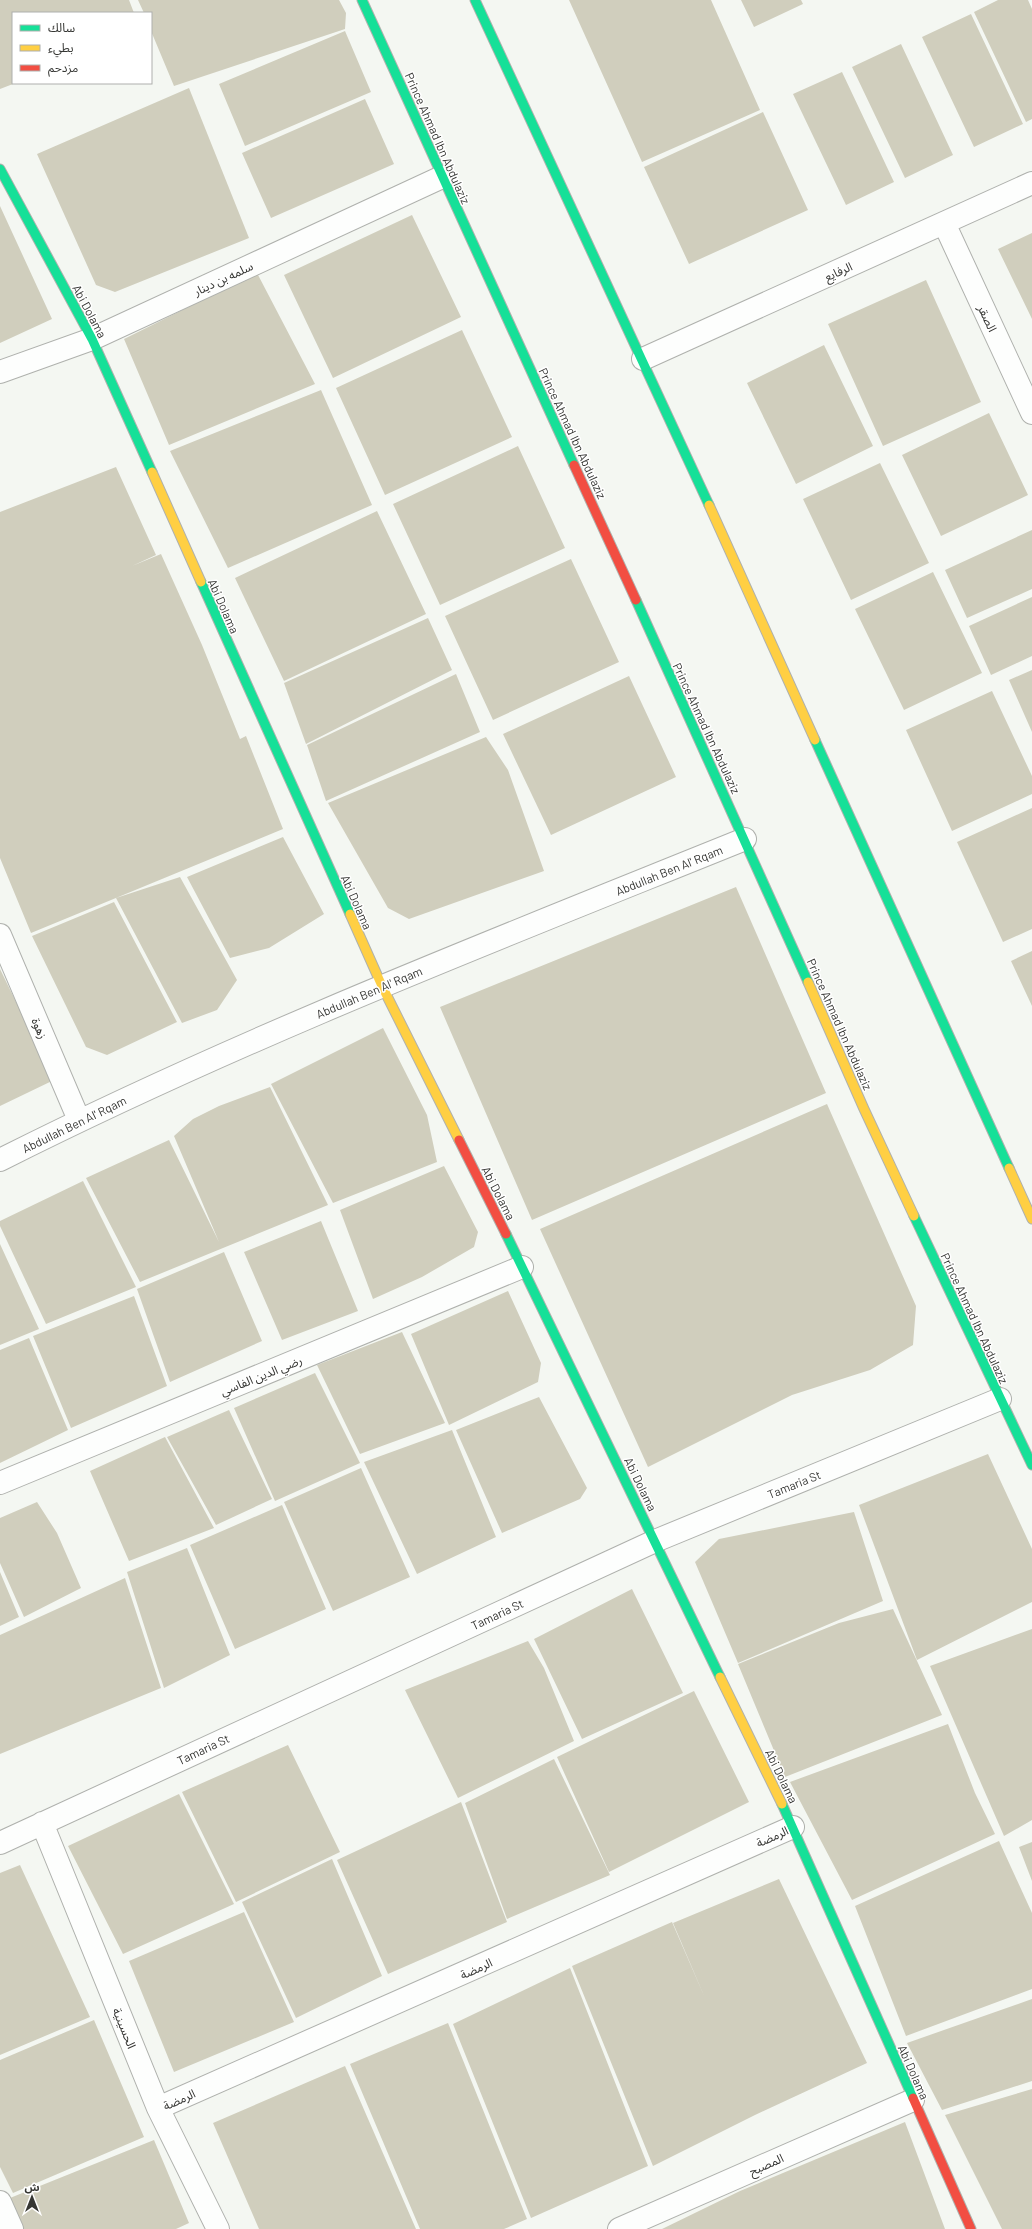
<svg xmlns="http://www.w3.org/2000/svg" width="1032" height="2229" font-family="Barlow,'Noto Sans Arabic',sans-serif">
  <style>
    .building { fill: #d0cebd }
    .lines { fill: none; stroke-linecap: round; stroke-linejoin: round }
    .street-casing { stroke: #afb1ad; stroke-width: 24 }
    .fast-casing { stroke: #afb1ad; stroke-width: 11 }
    .slow-casing { stroke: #afb1ad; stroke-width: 11 }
    .jam-casing { stroke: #afb1ad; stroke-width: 11 }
    .street { stroke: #fdfefd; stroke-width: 22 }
    .fast { stroke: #16e098; stroke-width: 9 }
    .slow { stroke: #ffcf43; stroke-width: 9 }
    .jam { stroke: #f24e42; stroke-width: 9 }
    .labels { text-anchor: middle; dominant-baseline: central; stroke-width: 3; stroke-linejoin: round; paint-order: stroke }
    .street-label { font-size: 12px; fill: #353633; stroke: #fff }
  </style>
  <rect width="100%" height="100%" fill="#f4f7f2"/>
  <!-- building -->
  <path class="building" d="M0,0H129L134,13H13V84L0,89Z
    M138,0H339L346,13L345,29L174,86L151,31V13H144Z
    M569,0H711L760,110L642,162Z
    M741,0H801L803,4L754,27Z
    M998,0H1028L1032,9V119L1026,122L974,12Z
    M971,14L1023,124L974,147L922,37Z
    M345,31L371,92L245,146L219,84Z
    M901,44L953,155L905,178L852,67Z
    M842,72L894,182L846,205L793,94Z
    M189,88L249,238L115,292L96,285L37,154Z
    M365,99L394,164L271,218L242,153Z
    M763,112L808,210L689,264L644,167Z
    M0,206L52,319L0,343Z
    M412,215L461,317L333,378L284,275Z
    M1032,233V319L998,249Z
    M257,273L315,384L169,445L124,339Z
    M926,280L981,402L883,446L828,324Z
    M462,330L512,437L385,495L336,388Z
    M824,345L873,446L796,484L747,383Z
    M321,390L372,505L228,568L170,451Z
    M989,413L1028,495L941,536L902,455Z
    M518,446L565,548L440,605L393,504Z
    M880,463L929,563L851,600L803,499Z
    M116,467L156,555L132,566L161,554L202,645L240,739L246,736L283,829L31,933L0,858V512Z
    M377,511L426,614L284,681L235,578Z
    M1032,530V589L967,618L945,570Z
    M571,559L619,662L493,720L445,616Z
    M933,572L982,673L904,710L855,609Z
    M1032,597V656L991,675L969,626Z
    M428,618L452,670L306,744L284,683Z
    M1032,670V732L1009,680Z
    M456,674L480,732L326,801L307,745Z
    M629,676L676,777L551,835L503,734Z
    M992,691L1032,776V794L952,831L906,730Z
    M486,737L508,770L544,871L409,919L388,908L328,803Z
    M1032,808V929L1003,942L957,842Z
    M283,837L324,914L269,948L230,958L187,877Z
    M180,877L237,980L217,1010L182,1023L116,898Z
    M736,887L826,1093L532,1220L440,1007Z
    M114,902L177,1022L107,1055L86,1047L32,936Z
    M1032,951V1006L1011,961Z
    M0,969L54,1080L0,1106Z
    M383,1028L427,1115L437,1162L333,1203L271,1084Z
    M270,1087L328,1205L140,1282L86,1178L169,1140L219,1242L174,1136L193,1119L219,1106Z
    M827,1104L916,1306L913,1345L870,1370L792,1395L648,1467L540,1229Z
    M444,1166L478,1232L474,1247L422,1277L373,1299L340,1210Z
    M83,1181L136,1287L46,1324L0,1226V1221Z
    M321,1221L358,1311L282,1340L244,1252Z
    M0,1244L39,1329L0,1345Z
    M224,1252L262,1341L170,1382L137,1289Z
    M508,1291L541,1363L538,1382L449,1425L411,1334Z
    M134,1296L167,1386L71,1428L33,1336Z
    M402,1332L445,1423L360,1454L317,1365Z
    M29,1338L68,1430L0,1463V1350Z
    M315,1373L360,1463L275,1501L234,1408Z
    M539,1397L587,1488L580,1499L502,1533L456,1430Z
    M229,1410L272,1499L216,1525L167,1437Z
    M452,1430L496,1537L417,1574L364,1462Z
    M165,1437L214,1528L129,1561L90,1471Z
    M988,1454L1032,1549V1602L917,1660L859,1505Z
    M361,1468L410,1577L333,1611L284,1502Z
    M37,1502L57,1533L81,1588L24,1617L0,1563V1518Z
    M282,1505L326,1609L235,1649L190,1545Z
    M854,1512L883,1601L738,1663L695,1562L719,1539Z
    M187,1548L230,1655L164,1688L127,1572Z
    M0,1572L19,1617L0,1626Z
    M125,1578L161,1688L0,1754V1635Z
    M632,1589L683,1693L582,1739L534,1639Z
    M893,1609L942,1715L785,1777L738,1664L839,1623Z
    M1032,1629V1820L1004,1836L930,1666Z
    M528,1641L544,1668L574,1741L458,1798L405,1690Z
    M694,1691L749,1802L609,1872L557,1757Z
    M948,1724L975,1793L995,1834L852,1900L790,1782Z
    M288,1745L340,1852L236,1902L182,1792Z
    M554,1759L610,1875L507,1919L465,1803Z
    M179,1794L234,1904L123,1954L68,1846Z
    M461,1802L507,1922L388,1974L337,1860Z
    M999,1841L1032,1913V1989L906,2036L855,1906Z
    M1032,1842V1881L1019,1847Z
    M332,1859L382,1976L296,2018L242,1902Z
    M20,1865L90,2017L0,2055V1873Z
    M779,1879L867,2063L755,2115L653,2166L572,1966L672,1922L705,1998L673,1923Z
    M244,1912L294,2022L174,2072L129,1961Z
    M570,1968L648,2166L531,2218L453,2024Z
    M1032,1999V2081L942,2110L907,2043Z
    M94,2020L144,2137L13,2193L0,2167V2060Z
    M448,2023L527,2219L504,2229H420L350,2064Z
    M345,2066L416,2229H259L213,2123Z
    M1032,2089V2229H1002L945,2115Z
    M905,2122L945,2229H662L740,2191Z
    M154,2140L189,2223L176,2229H23L10,2198Z"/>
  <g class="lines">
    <defs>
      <path id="street" d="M944,223L1032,413
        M643,359L1032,183
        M0,372L92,339L442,177
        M0,935L79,1120
        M0,1160C242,1038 495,940 745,839
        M0,1483L522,1267
        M42,1823L158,2108L218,2229
        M0,1843L655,1541L1000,1399
        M158,2108L793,1827
        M0,2202L12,2229
        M619,2229L913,2100"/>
      <path id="fast" d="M362,0L574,465
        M475,0L709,505
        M0,169L92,339L152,472
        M201,582L350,914
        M636,600L808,982
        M815,740L1009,1168
        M914,1216L1032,1465
        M506,1234L720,1677
        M782,1804L913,2098"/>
      <path id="slow" d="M152,472L201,582
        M709,505L815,740
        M350,914L382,986L459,1140
        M808,982L864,1109L914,1216
        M1009,1168L1032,1219
        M720,1677L782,1804"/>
      <path id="jam" d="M574,465L636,600
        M459,1140L506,1234
        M913,2098L971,2229"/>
    </defs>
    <!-- street casing -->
    <use href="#street" class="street-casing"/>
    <!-- fast casing -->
    <use href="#fast" class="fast-casing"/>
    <!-- slow casing -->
    <use href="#slow" class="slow-casing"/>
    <!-- jam casing -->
    <use href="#jam" class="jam-casing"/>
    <!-- street -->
    <use href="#street" class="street"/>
    <!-- fast -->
    <use href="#fast" class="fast"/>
    <!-- slow -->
    <use href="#slow" class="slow"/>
    <!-- jam -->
    <use href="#jam" class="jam"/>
  </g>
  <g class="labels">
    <!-- street labels -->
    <g class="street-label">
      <text transform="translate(438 138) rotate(66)">Prince Ahmad Ibn Abdulaziz</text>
      <text transform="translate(838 271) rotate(-24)">الرفايع</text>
      <text transform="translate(223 278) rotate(-25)">سلمه بن دينار</text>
      <text transform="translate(90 311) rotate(62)">Abi Dolama</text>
      <text transform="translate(988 318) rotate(65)">الصقر</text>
      <text transform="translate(573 433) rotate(65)">Prince Ahmad Ibn Abdulaziz</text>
      <text transform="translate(224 606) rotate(66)">Abi Dolama</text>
      <text transform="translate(707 728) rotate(65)">Prince Ahmad Ibn Abdulaziz</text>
      <text transform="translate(669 870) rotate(-22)">Abdullah Ben Al' Rqam</text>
      <text transform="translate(357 902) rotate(66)">Abi Dolama</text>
      <text transform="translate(369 992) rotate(-23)">Abdullah Ben Al' Rqam</text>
      <text transform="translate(840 1024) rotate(66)">Prince Ahmad Ibn Abdulaziz</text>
      <text transform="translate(40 1028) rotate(67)">زهوة</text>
      <text transform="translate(74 1124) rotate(-26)">Abdullah Ben Al' Rqam</text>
      <text transform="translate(499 1193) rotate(63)">Abi Dolama</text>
      <text transform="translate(975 1318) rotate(65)">Prince Ahmad Ibn Abdulaziz</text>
      <text transform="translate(261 1375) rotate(-22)">رضي الدين الفاسي</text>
      <text transform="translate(641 1484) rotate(64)">Abi Dolama</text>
      <text transform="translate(794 1484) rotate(-22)">Tamaria St</text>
      <text transform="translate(497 1614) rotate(-25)">Tamaria St</text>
      <text transform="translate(203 1749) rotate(-25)">Tamaria St</text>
      <text transform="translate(782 1776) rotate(64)">Abi Dolama</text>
      <text transform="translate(772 1836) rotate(-24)">الرمضة</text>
      <text transform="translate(476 1968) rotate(-24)">الرمضة</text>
      <text transform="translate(125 2028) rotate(68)">الحسينية</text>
      <text transform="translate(914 2072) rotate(66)">Abi Dolama</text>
      <text transform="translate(179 2099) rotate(-24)">الرمضة</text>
      <text transform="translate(766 2164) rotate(-24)">المصبح</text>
    </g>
  </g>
  <!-- legend -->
  <rect x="12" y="12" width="140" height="72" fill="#ffffff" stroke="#aeafad"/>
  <rect x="20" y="25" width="20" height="6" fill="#16e098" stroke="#aeafad"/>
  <text x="48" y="32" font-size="12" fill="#353633">سالك</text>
  <rect x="20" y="45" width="20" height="6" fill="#ffcf43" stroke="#aeafad"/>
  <text x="48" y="52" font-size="12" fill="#353633">بطيء</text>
  <rect x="20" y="65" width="20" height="6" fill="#f24e42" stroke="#aeafad"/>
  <text x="48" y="72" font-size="12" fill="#353633">مزدحم</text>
  <!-- north arrow -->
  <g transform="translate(32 2197)" stroke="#ffffff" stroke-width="3" paint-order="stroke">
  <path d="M0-3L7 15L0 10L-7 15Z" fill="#353633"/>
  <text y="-6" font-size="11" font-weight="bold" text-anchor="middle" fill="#353633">ش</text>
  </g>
</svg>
